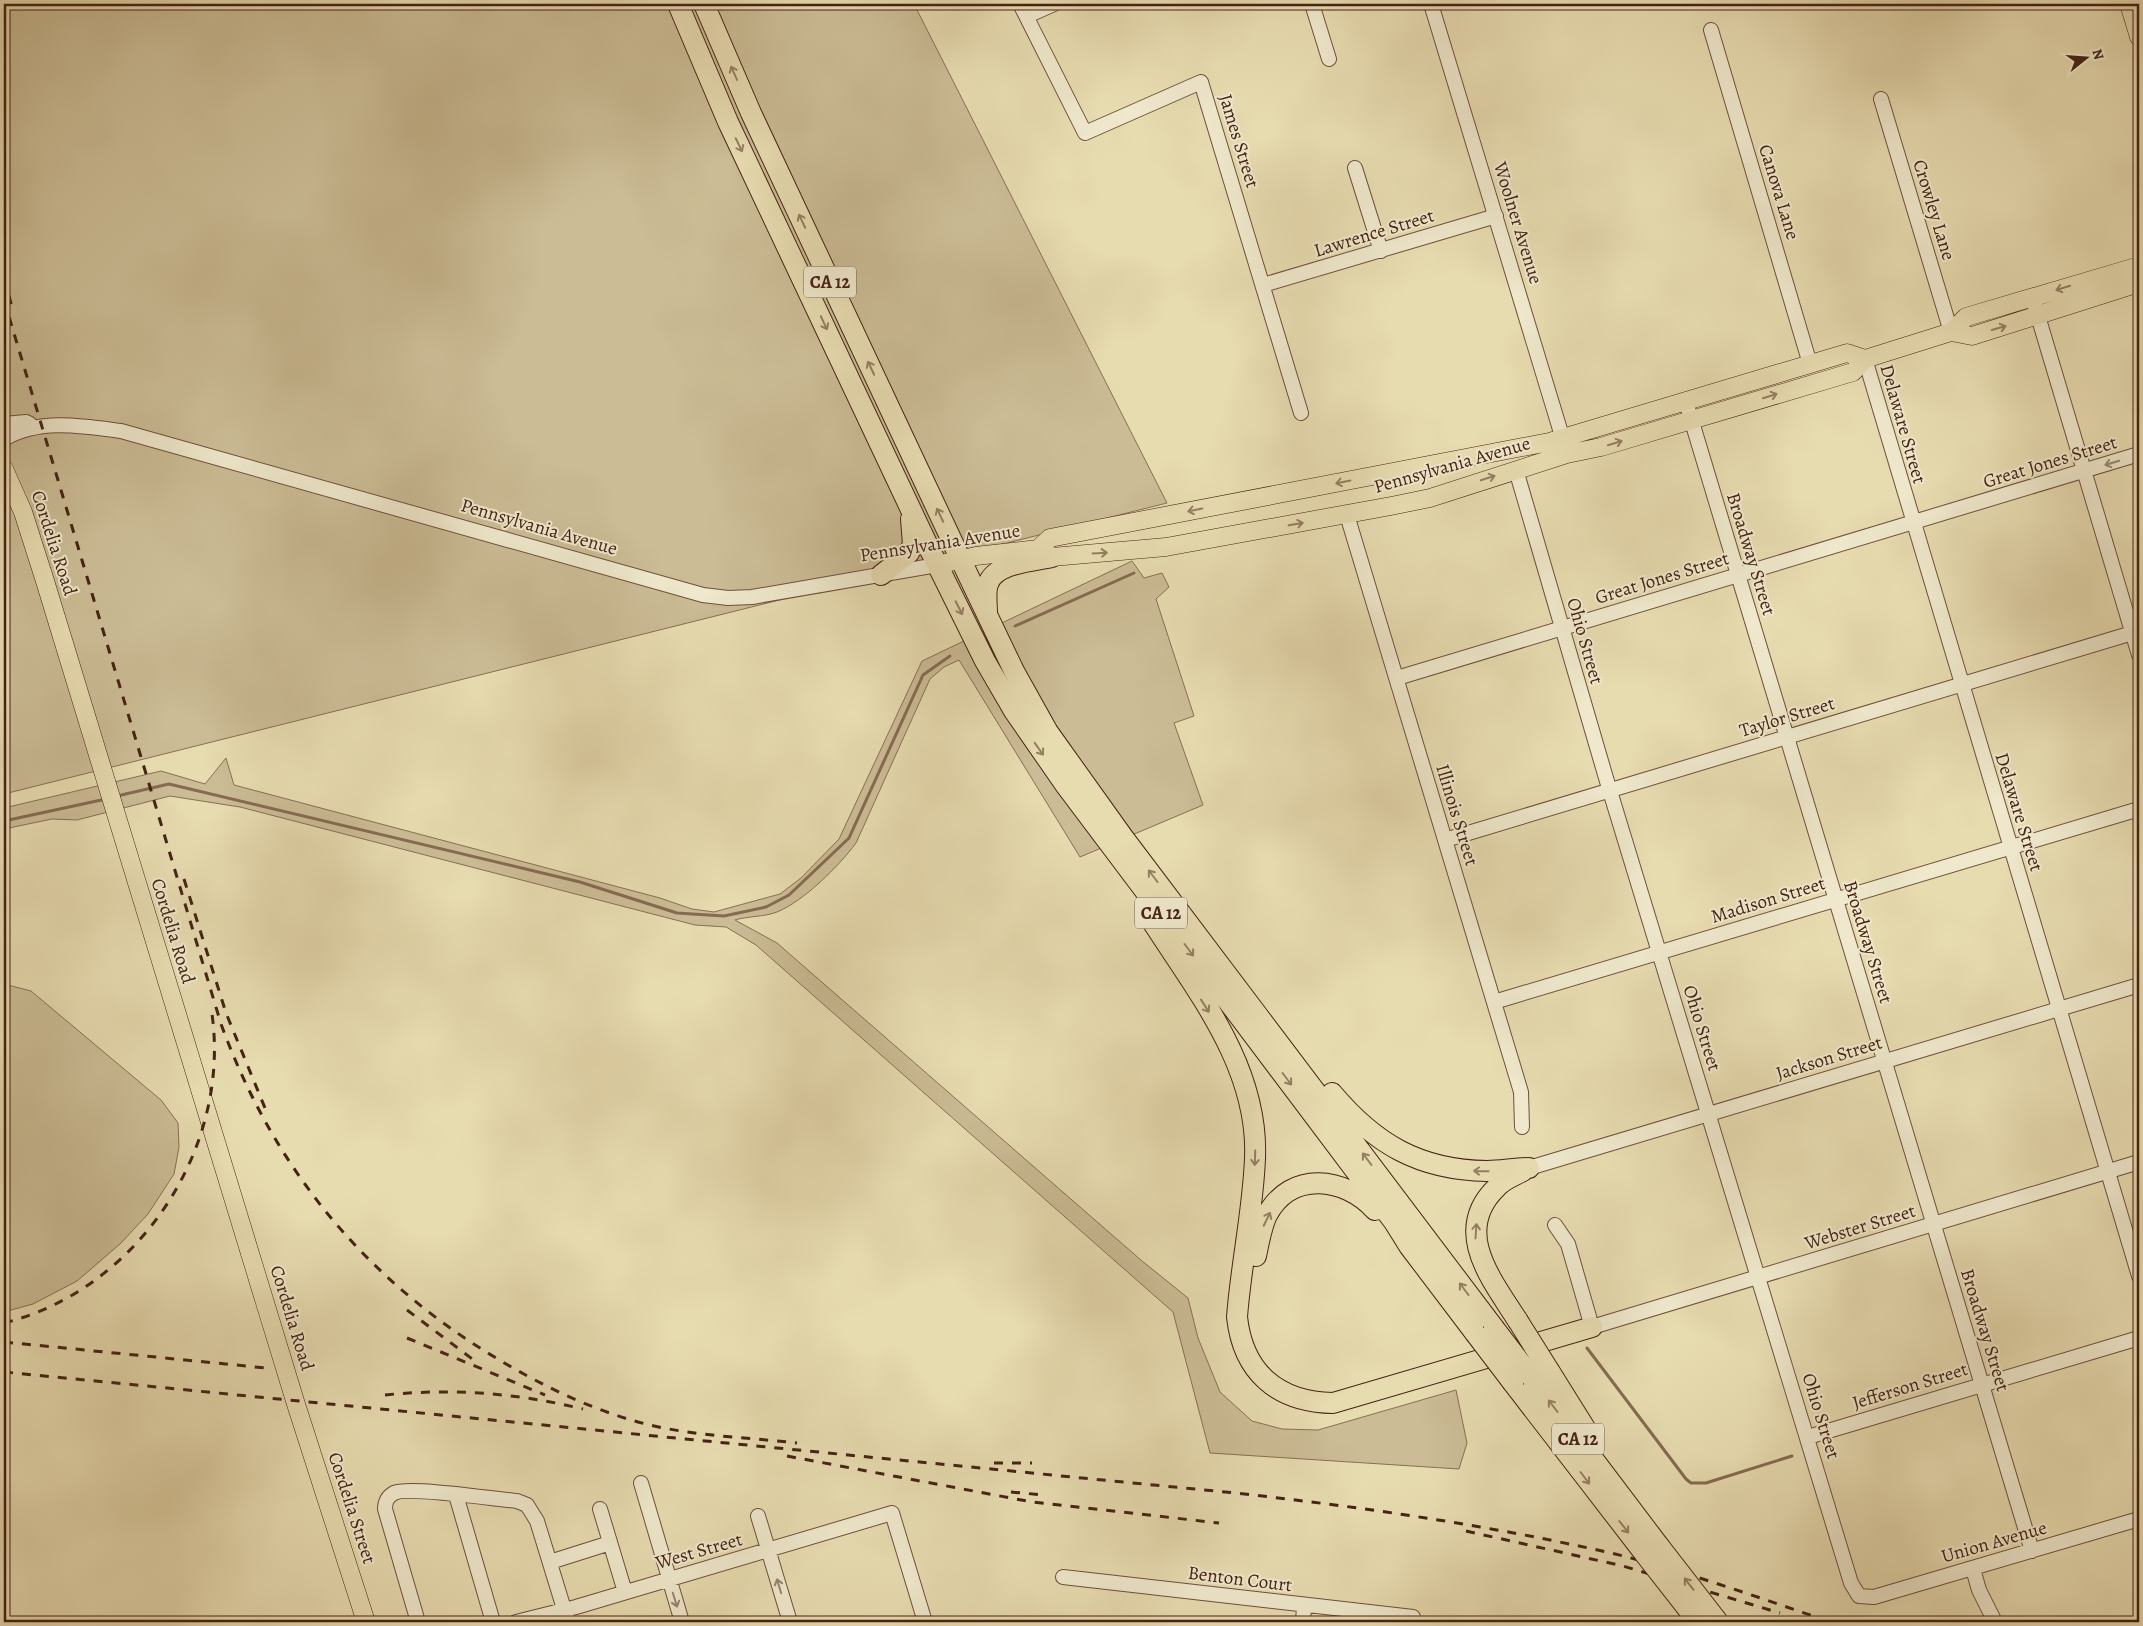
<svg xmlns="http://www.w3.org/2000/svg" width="2143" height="1626" font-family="Alegreya,serif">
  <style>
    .green { fill: #cbbc95; stroke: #886f54 }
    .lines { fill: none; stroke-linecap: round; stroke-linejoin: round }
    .stream { stroke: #856b52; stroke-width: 3 }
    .minor-casing { stroke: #6e503b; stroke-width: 16 }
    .major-casing { stroke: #452214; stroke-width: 19 }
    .highway-casing { stroke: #452214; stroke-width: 22 }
    .minor { stroke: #efe8cc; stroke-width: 14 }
    .major { stroke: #e7dbb0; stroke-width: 18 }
    .highway { stroke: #e7dbb0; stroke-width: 20 }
    .rail { stroke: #452214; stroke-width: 3; stroke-dasharray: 9 9; stroke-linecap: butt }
    .highway-bridge-casing { stroke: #452214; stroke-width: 22; stroke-linecap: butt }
    .highway-bridge { stroke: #e7dbb0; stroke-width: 20 }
    .oneway { stroke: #967e62 }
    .oneway2 { stroke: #9a8570 }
    .labels { text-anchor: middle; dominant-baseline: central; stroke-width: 4; stroke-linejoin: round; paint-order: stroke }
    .shield { fill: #efe8cc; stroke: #785d4b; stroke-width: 1 }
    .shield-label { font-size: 18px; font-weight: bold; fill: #452214 }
    .street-label { font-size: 19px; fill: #452214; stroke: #efe8cc }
  </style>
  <rect width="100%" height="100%" fill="#e7dbb0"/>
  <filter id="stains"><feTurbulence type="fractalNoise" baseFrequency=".004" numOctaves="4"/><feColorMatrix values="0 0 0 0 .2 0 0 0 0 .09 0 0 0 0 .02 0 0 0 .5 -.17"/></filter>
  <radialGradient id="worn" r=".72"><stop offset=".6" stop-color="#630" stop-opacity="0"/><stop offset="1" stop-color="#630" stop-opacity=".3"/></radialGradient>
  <!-- green -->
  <path class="green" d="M4,4H914L1167,503L4,794Z
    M1132,561L1144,578L1162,573L1169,587L1156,599L1194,716L1174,723L1203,805L1080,857L959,660L944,667L930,679L856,843C839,866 804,901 777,912C764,917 748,916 735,920L777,943L1142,1261L1188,1298L1198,1338L1220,1392L1252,1421L1282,1429L1318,1430L1456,1390L1467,1443L1459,1469L1210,1453L1173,1312L756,945L726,927L695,925L240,807L170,796L77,820L52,819L4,829V808L161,771L205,784L226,758L234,785L660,898L692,909L714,912L780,894L801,878L839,839L922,661Z
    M4,984L31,991L161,1100L178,1123L179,1147L174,1174L148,1214L120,1244L77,1281L33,1304L4,1312Z"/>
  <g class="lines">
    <!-- stream -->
    <path class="stream" d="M1015,626L1134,573
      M117,796L169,784L580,882L677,913L724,916L766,907L789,895L849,838L923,675L950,656
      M4,821L106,799
      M1587,1348L1686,1479L1691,1483H1706L1792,1456"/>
    <defs>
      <path id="minor" d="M1020,4L1085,133L1201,82L1301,413
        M1312,4L1329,59
        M1431,4L1565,446
        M1027,16L1054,4
        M1711,30L1810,364
        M1881,99L1951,332
        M1355,168L1381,251
        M1263,285L1496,216
        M2035,306L2139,655
        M1865,359L2139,1276
        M1686,402L2032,1551
        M4,424L26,422L30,424
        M4,439C39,418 83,426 121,431L703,595L728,598L752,597L937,565
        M1516,470L1606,778L1851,1583L1859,1596L1874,1597L2139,1519
        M1347,515L1521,1092L1522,1127
        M1397,678L2139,454
        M1445,840L2139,631
        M1494,1002L2139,809
        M1529,1168L2139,985
        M1555,1225L1568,1244L1592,1327L2139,1162
        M1808,1437L2139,1338
        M641,1483L682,1622
        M456,1495L493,1622
        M600,1509L625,1592
        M758,1516L790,1622
        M550,1562L610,1543
        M1973,1569L1979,1590L1995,1622
        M1063,1577L1413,1617
        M418,1622L385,1509C385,1502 387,1497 394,1493C408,1486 495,1499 517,1501L527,1505L537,1521L568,1622
        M516,1622L576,1607L892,1513L925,1622
        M1303,1622L1304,1606"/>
      <path id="major" d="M2129,4L2139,37
        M1951,332L1972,336L2139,283
        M4,469L23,512L45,581L295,1401L366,1622
        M1038,549L1052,557L1166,547L1391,506L1430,498L1567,454L1601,447L1853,372L1865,359L1951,332L1966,317L2139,266
        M937,565L976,556L1038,549L1050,538L1549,442L1847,353L1865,359"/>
      <path id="highway" d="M678,4L728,122L929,548L985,661L1014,711L1066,786L1394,1222L1409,1246L1475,1333
        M704,4L751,113L968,575L1014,671L1048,732L1123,837L1494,1328
        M881,575L909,553L913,544L911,519
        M987,612C987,604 985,592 988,584C995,563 1033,561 1052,557
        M1146,912C1193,987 1259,1064 1255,1158C1253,1211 1241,1264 1237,1317C1243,1372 1277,1402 1333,1403L1592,1327
        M1332,1093C1375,1144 1419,1170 1487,1171C1501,1171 1515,1168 1529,1168
        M1256,1256C1259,1242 1261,1228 1267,1215C1291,1170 1345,1177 1375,1210
        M1518,1321C1492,1280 1451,1231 1497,1187C1504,1179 1514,1176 1523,1171
        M1550,1372L1590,1436
        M1532,1378L1659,1546
        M1513,1383L1644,1553"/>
    </defs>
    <!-- minor casing -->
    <use href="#minor" class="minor-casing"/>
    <!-- major casing -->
    <use href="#major" class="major-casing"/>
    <!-- highway casing -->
    <use href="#highway" class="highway-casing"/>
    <!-- minor -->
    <use href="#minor" class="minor"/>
    <!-- major -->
    <use href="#major" class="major"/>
    <!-- highway -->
    <use href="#highway" class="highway"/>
    <!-- rail -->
    <path class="rail" d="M4,278L12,307
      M4,300L221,1024C274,1169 365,1279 496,1358C541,1385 588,1408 638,1422C689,1436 744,1437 797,1443
      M184,879L226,1013L265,1108
      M407,1310L475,1361
      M4,1323C137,1290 231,1150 212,1014
      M407,1338L545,1395
      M4,1342L266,1368
      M4,1372L1235,1493C1362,1507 1487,1525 1611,1553C1686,1571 1759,1598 1831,1622
      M385,1395C452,1388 517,1393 583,1409
      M787,1456L1032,1502L1219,1523
      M994,1463H1032
      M1011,1492L1044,1495
      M1466,1531L1623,1566L1780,1613"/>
    <defs>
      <path id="highway-bridge" d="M1518,1321L1550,1372
        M1494,1328L1532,1378
        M1475,1333L1513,1383
        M1659,1546L1718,1622
        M1644,1553L1698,1622"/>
    </defs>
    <!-- highway-bridge casing -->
    <use href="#highway-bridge" class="highway-bridge-casing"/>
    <!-- highway-bridge -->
    <use href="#highway-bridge" class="highway-bridge"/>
  </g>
  <!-- one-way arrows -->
  <defs><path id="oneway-shaft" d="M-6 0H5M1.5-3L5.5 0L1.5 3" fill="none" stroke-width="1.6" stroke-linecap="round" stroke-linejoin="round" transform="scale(1.25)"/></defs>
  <g class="oneway">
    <use href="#oneway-shaft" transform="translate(734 73) rotate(-114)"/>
    <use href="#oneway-shaft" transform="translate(739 145) rotate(64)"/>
    <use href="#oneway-shaft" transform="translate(802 221) rotate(-115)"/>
    <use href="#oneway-shaft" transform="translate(2063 288) rotate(163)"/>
    <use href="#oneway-shaft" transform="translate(824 323) rotate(65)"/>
    <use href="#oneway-shaft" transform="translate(1999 328) rotate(-16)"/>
    <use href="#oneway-shaft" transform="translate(871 368) rotate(-115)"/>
    <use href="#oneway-shaft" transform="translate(1770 396) rotate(-17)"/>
    <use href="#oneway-shaft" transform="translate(1615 443) rotate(-17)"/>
    <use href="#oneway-shaft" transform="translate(1488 478) rotate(-18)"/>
    <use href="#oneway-shaft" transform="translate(1343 482) rotate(169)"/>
    <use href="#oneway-shaft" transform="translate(1195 510) rotate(169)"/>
    <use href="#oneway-shaft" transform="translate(940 515) rotate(-115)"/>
    <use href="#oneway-shaft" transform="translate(1296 524) rotate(-10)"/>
    <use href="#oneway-shaft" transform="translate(1100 553) rotate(-3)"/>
    <use href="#oneway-shaft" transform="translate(959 608) rotate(63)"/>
    <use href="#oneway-shaft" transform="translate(1039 749) rotate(55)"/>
    <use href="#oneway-shaft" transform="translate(1153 876) rotate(-127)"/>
    <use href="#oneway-shaft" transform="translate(1189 950) rotate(53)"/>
    <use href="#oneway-shaft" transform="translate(1205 1006) rotate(58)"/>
    <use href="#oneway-shaft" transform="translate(1287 1079) rotate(53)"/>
    <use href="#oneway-shaft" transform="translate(1255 1158) rotate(92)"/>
    <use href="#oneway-shaft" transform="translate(1367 1159) rotate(-127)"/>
    <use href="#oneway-shaft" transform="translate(1481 1171) rotate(-179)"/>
    <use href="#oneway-shaft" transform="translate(1267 1219) rotate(-64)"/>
    <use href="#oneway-shaft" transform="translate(1476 1231) rotate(-86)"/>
    <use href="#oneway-shaft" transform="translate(1464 1289) rotate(-127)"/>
    <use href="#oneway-shaft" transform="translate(1553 1406) rotate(-127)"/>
    <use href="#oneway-shaft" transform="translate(1585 1478) rotate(53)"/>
    <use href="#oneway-shaft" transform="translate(1624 1527) rotate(52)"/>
    <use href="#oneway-shaft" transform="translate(1689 1584) rotate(-128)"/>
  </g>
  <g class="oneway2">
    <use href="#oneway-shaft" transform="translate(2112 463) rotate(163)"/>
    <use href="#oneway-shaft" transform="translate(779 1586) rotate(-107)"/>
    <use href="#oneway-shaft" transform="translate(675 1600) rotate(73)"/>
  </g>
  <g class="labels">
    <!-- shield labels -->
    <g class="shield">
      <rect x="804" y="266.5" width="52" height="31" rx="4"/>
      <rect x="1135" y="897.5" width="52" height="31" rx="4"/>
      <rect x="1552" y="1423.5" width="52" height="31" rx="4"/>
    </g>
    <g class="shield-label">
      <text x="830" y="282">CA 12</text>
      <text x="1161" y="913">CA 12</text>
      <text x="1578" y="1439">CA 12</text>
    </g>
    <!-- street labels -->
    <g class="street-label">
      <text transform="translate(1239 141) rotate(73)">James Street</text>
      <text transform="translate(1779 192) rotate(73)">Canova Lane</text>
      <text transform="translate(1934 210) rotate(73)">Crowley Lane</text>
      <text transform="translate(1518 223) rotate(73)">Woolner Avenue</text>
      <text transform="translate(1374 233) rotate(-17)">Lawrence Street</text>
      <text transform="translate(1903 424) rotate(74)">Delaware Street</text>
      <text transform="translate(2050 462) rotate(-17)">Great Jones Street</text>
      <text transform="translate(1452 465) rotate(-16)">Pennsylvania Avenue</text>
      <text transform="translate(539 527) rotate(16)">Pennsylvania Avenue</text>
      <text transform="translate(54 543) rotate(72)">Cordelia Road</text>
      <text transform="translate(940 543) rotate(-9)">Pennsylvania Avenue</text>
      <text transform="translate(1751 554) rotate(73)">Broadway Street</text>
      <text transform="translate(1662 578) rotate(-17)">Great Jones Street</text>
      <text transform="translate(1585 641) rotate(74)">Ohio Street</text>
      <text transform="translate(1787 717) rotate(-17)">Taylor Street</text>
      <text transform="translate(2019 812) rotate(73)">Delaware Street</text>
      <text transform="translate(1457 815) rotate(73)">Illinois Street</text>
      <text transform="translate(1768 900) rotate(-17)">Madison Street</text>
      <text transform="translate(173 931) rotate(73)">Cordelia Road</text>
      <text transform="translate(1868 942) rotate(73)">Broadway Street</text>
      <text transform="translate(1702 1028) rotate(73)">Ohio Street</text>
      <text transform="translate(1829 1058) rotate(-17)">Jackson Street</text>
      <text transform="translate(1860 1227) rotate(-17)">Webster Street</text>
      <text transform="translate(292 1318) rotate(73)">Cordelia Road</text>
      <text transform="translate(1985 1330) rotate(73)">Broadway Street</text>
      <text transform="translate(1910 1386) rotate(-17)">Jefferson Street</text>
      <text transform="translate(1821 1416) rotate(73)">Ohio Street</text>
      <text transform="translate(352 1508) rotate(72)">Cordelia Street</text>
      <text transform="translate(1994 1542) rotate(-16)">Union Avenue</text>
      <text transform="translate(699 1551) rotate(-16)">West Street</text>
      <text transform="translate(1240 1579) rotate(7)">Benton Court</text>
    </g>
  </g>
  <!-- margin -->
  <rect width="2143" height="1626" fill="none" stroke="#e7dbb0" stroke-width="20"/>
  <rect x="5" y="5" width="2133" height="1616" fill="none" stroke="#452214" stroke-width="2.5"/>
  <rect x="10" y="10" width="2123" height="1606" fill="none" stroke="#452214"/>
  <!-- north arrow -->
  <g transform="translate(2086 58) rotate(73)" stroke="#efe8cc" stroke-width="4" paint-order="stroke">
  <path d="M0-4L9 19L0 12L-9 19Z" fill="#452214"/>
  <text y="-8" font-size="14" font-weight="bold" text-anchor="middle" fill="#452214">N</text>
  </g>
  <rect width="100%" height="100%" filter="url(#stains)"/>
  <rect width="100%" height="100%" fill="url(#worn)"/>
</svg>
